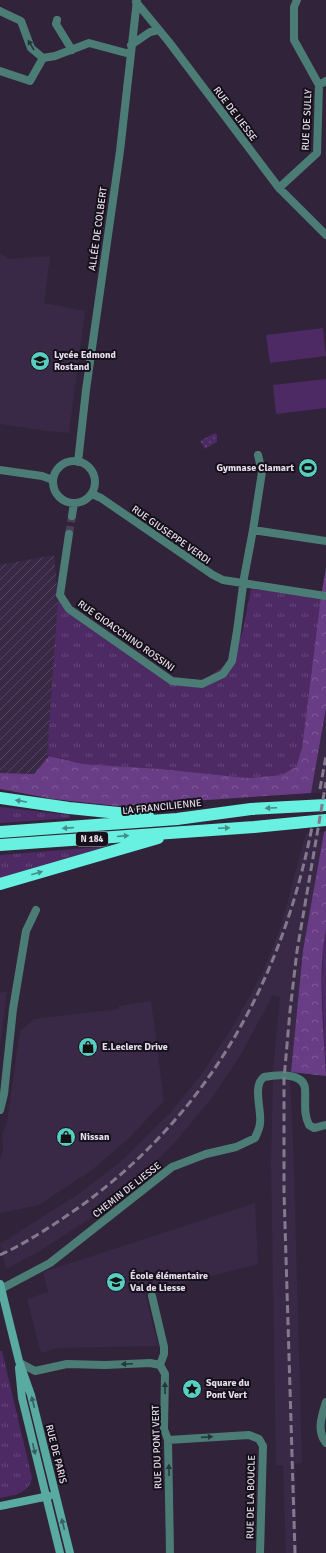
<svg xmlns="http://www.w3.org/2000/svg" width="326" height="1553" font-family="Signika,sans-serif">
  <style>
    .built { fill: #3a2946 }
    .industrial { fill: url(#industrial-furrows) }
    .grass { fill: url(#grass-tufts) }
    .forest { fill: url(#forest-crowns) }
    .park { fill: url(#park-dots) }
    .pitch { fill: #4d2a64 }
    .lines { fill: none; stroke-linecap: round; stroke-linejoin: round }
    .street-tunnel { stroke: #4c3f55; stroke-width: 8; stroke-dasharray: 8 4; stroke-linecap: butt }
    .street { stroke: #4b7d76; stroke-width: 8 }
    .secondary { stroke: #59aba1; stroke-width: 8 }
    .highway { stroke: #68f1e0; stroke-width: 12 }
    .rail { stroke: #857a8d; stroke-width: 3; stroke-dasharray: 8 4; stroke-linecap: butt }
    .oneway { fill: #28363a }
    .oneway2 { fill: #438c87 }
    .oneway3 { fill: #375e5e }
    .labels { text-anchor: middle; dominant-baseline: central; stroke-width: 4; stroke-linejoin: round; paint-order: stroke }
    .shield { fill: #15101a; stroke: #a7a0ad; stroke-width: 1 }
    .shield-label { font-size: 9px; font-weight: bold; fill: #e5ddec }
    .street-label { font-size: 10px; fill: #e5ddec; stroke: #15101a }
    .poi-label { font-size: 10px; font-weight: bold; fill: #e5ddec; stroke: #15101a; text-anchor: start }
  </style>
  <defs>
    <pattern id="industrial-furrows" width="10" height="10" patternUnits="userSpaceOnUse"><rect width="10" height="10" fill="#3a2946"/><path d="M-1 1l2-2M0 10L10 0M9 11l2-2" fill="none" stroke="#564861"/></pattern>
    <pattern id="grass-tufts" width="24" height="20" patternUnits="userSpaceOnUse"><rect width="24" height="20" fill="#4d2a64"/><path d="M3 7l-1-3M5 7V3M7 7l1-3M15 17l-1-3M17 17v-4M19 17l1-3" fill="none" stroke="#66487a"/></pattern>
    <pattern id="forest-crowns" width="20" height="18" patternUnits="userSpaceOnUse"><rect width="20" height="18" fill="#693d85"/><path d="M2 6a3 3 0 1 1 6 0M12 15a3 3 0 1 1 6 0" fill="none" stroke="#7e5996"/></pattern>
    <pattern id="park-dots" width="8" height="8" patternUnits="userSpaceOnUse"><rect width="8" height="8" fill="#4d2a64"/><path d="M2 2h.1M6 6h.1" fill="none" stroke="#66487a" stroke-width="1.8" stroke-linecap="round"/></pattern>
  </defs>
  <rect width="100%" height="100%" fill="#31233a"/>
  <!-- built -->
  <path class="built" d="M0,253L9,259L50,256L44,303L85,311L69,433L46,431L0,424Z
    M326,708V792L311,793Z
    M324,832L303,950L291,1072L273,1071L280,997L273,995L239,1058L211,1099L175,1142L142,1176L91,1218L38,1252L6,1269L0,1244L80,1193L124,1159L170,1113L201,1075L233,1026L262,974L281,926L306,833Z
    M7,991L0,1046V993Z
    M151,1001L164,1101L129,1138L92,1170L39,1205L0,1213V1160L3,1149L2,1135L7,1123L20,1031L34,1019L119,1009V1006Z
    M273,1080L290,1081L293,1137L302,1463L295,1464L297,1553H286L283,1465H276L271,1161Z
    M255,1203L258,1264L145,1293L158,1346L58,1348L41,1353L27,1299L48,1292L43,1272Z"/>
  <!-- industrial -->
  <path class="industrial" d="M54,555L58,598L47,759L34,774L0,773V565Z"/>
  <!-- grass -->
  <path class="grass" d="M251,589L321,596L302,748L296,767L281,775L248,778L161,769L83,764L47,755L58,598L178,682L203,681L225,665L242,634Z
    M0,807L70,815V818L0,823Z
    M100,847L103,848L0,878V855Z
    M326,929V1077L322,985L323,942Z
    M0,1351H2L32,1478C29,1494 13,1495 0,1498Z"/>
  <!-- forest -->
  <path class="forest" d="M326,568V708L311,793L117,806L53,799L0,789V773L34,774L49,756L83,764L161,769L248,778L281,775L296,767L302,748L321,596Z
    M326,831V929C317,972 324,1031 326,1076L291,1072L303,950L324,832Z"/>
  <!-- park -->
  <path class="park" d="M215,433L217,435V442L205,449L200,441Z"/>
  <!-- pitch -->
  <path class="pitch" d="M323,328L326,356L270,363L266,335Z
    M326,379V408L276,414L273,385Z"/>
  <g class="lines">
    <!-- street-tunnel -->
    <path class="street-tunnel" d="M69,534L72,516"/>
    <!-- street -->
    <path class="street" d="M136,2L169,42L279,188L326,235
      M0,11L21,21L31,48L43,58L55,56L89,43L130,54
      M57,20L56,24L72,50
      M131,45L150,32L159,30
      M0,71L30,81L43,58
      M319,85L326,81
      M279,188L317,153L319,85L294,40V7L297,0
      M53 482a21 21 0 1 1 42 0a21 21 0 1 1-42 0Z
      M78,462L86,390L120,151L137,0
      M0,470L42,476L53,480
      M92,494L101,498L213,575L223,580L326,596
      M72,516L74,503
      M253,530L326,541
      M69,534L60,595L69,609L172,681L202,684L223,674L232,661L237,631L244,578L253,530L262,472L258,455
      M0,1110L4,1094L13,1009L26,931L36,910
      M1,1289L50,1263L172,1167L206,1154L236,1147L255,1138C257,1133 260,1128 260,1123C262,1111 252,1085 264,1077C275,1075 303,1072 305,1088C306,1101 303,1113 309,1125L314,1128L326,1125
      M152,1296L164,1347V1354L160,1365
      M20,1363L35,1371L67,1364L105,1365L150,1363L160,1365
      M160,1365L165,1374L164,1429L168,1440L170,1553
      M326,1402C322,1415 316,1431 326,1443
      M168,1440L249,1435L259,1439L263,1446L260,1553"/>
    <!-- secondary -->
    <path class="secondary" d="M0,1284L19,1361L31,1395L70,1553
      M19,1368L22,1398L60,1553
      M0,1506L49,1496"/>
    <!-- highway -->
    <path class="highway" d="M0,798L69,808L148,816
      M0,832L177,819L251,809L326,805
      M0,845L254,827L326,820
      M0,884L158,838"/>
    <!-- rail -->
    <path class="rail" d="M320,789L326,756
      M0,1255C30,1241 58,1222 85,1203C211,1110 282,979 312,827
      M295,1553L284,1192V1079L290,1011L297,951L326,782"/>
  </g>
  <!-- one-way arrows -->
  <defs><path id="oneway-solid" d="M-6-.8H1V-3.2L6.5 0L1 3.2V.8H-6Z"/></defs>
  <g class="oneway">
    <use href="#oneway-solid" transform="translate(31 45) rotate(-121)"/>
    <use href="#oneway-solid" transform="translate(127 1364) rotate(178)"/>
    <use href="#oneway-solid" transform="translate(165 1388) rotate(-91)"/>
    <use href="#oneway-solid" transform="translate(207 1437) rotate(-4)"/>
    <use href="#oneway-solid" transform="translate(169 1470) rotate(-91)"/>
  </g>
  <g class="oneway2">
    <use href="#oneway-solid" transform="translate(21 801) rotate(-171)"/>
    <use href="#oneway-solid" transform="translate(271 808) rotate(177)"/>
    <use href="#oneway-solid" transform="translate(68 828) rotate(175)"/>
    <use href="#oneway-solid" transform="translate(224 828) rotate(-3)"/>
    <use href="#oneway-solid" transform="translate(123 836) rotate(-5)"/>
    <use href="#oneway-solid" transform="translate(37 873) rotate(-16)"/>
  </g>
  <g class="oneway3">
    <use href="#oneway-solid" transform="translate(33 1402) rotate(-104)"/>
    <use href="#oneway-solid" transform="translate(34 1449) rotate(77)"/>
    <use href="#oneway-solid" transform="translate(63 1524) rotate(-104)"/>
  </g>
  <!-- icons -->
  <defs>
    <symbol id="school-disc" viewBox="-11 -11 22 22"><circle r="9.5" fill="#58cec0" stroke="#15101a"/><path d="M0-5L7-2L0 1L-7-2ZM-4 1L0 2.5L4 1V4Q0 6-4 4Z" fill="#111"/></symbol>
    <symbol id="stadium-disc" viewBox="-11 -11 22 22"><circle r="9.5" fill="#58cec0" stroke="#15101a"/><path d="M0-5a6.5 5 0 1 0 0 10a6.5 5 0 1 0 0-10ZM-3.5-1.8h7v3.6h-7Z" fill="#111"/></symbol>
    <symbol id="shop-disc" viewBox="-11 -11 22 22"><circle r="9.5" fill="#58cec0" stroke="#15101a"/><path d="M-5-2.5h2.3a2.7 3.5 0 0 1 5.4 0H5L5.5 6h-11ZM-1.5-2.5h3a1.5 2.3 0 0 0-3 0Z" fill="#111"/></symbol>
    <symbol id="sight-disc" viewBox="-11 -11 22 22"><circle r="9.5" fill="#58cec0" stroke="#15101a"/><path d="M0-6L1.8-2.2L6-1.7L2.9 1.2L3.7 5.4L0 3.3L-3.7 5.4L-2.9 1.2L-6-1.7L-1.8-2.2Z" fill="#111"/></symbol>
  </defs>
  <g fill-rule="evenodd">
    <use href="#school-disc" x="29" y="350" width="22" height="22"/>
    <use href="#stadium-disc" x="297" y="457" width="22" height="22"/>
    <use href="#shop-disc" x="77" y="1036" width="22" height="22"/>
    <use href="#shop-disc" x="55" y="1126" width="22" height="22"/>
    <use href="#school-disc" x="105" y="1271" width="22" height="22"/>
    <use href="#sight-disc" x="181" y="1378" width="22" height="22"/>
  </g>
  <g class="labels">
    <!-- shield labels -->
    <rect class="shield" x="76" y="832" width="32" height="14" rx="3"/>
    <g class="shield-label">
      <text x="92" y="839">N 184</text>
    </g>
    <!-- street labels -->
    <g class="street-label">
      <text transform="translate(235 114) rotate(53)">RUE DE LIESSE</text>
      <text transform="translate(307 120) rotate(-87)">RUE DE SULLY</text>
      <text transform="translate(98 229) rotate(-82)">ALLÉE DE COLBERT</text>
      <text transform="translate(171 535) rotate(35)">RUE GIUSEPPE VERDI</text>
      <text transform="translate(126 636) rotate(35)">RUE GIOACCHINO ROSSINI</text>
      <text transform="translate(162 807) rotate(-6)">LA FRANCILIENNE</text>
      <text transform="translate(127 1190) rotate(-38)">CHEMIN DE LIESSE</text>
      <text transform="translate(157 1447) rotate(-92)">RUE DU PONT VERT</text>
      <text transform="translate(56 1454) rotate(76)">RUE DE PARIS</text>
      <text transform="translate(251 1497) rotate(-89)">RUE DE LA BOUCLE</text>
    </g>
    <!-- poi labels -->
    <g class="poi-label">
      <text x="54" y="355">Lycée Edmond<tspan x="54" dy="12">Rostand</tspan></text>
      <text x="294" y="468" text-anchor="end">Gymnase Clamart</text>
      <text x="102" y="1047">E.Leclerc Drive</text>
      <text x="80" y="1137">Nissan</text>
      <text x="130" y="1276">École élémentaire<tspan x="130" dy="12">Val de Liesse</tspan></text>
      <text x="206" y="1383">Square du<tspan x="206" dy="12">Pont Vert</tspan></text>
    </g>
  </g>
</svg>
